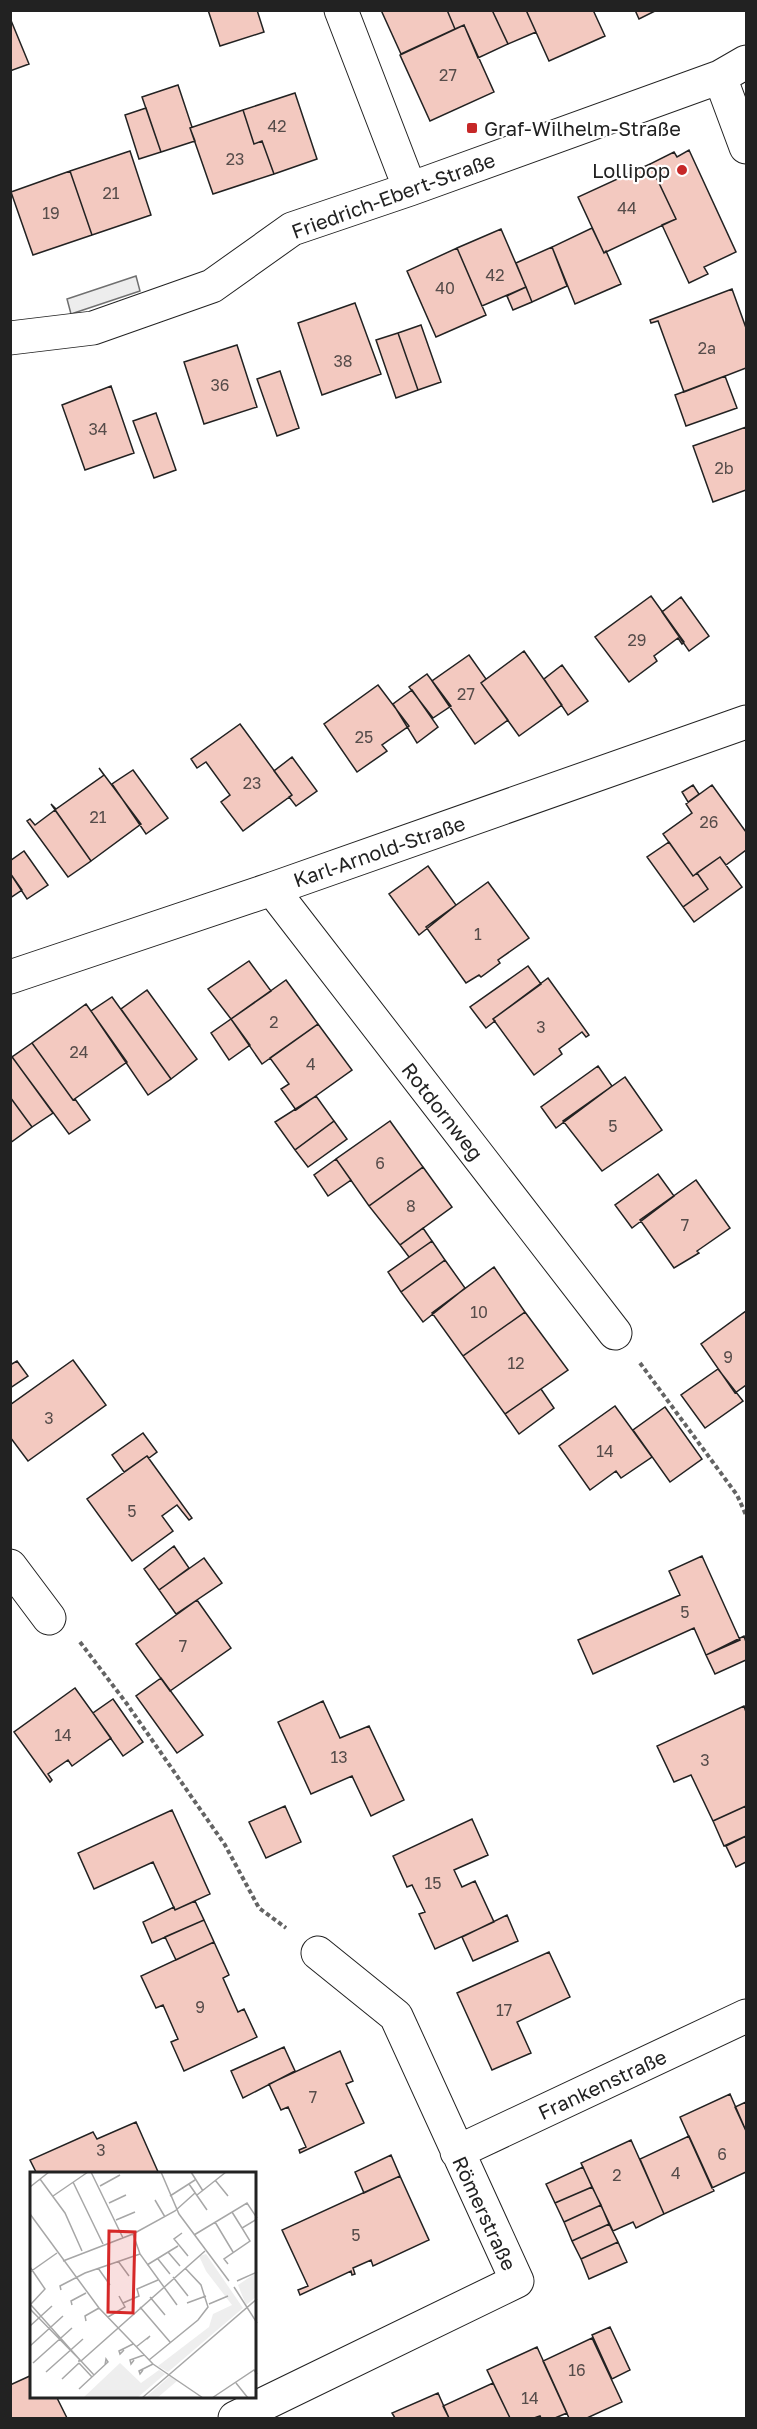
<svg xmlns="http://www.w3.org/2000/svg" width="757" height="2429" font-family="'Golos Text',sans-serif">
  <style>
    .parking { fill: #ededed; stroke: #6f6f6f; stroke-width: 1.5 }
    .building { fill: #f3c9c0; stroke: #222; stroke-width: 1.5 }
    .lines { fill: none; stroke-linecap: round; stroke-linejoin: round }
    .street-casing { stroke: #222; stroke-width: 35 }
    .path { stroke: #646464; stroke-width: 4; stroke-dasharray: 4.5 3; stroke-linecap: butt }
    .street { stroke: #fff; stroke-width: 33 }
    .poi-dot { fill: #c62828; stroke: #fff; stroke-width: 2 }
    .labels { text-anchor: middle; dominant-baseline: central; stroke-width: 4.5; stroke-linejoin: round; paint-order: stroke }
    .number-label { font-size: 16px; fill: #564c4a }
    .poi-label { font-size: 20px; fill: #222; stroke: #fff; text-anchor: start }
    .street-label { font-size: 20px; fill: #222; stroke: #fff }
    .inset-road { fill: none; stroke: #a7a7a7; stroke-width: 1.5 }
    .view { fill: #d62828; fill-opacity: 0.15; stroke: #d62828; stroke-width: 3 }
    .inset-edge { fill: none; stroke: #222; stroke-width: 3 }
  </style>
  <rect width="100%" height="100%" fill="#fff"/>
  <!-- parking -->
  <path class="parking" d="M136,276L140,291L71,314L67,299Z"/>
  <!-- building -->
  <path class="building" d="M208,10H257L264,32L220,46Z
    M381,10H447L455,29L401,54Z
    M447,10H492L508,44L478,58L464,25L455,29Z
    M492,10H526L536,32L508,44Z
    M526,10H593L605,36L549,61Z
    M635,10H657L639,19Z
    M10,18L29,64L10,71Z
    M464,25L494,92L430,121L400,55Z
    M178,85L192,127L190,128L195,141L161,152L142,97Z
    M295,93L317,159L274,174L262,141L254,144L243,110Z
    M146,108L161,152L139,159L125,115Z
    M243,110L254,144L262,141L274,174L213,194L190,128Z
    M689,150L736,252L704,267L708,274L689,283L662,225L676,219L650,164L674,152L677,157Z
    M130,151L151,215L92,235L70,171Z
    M650,164L676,219L604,253L578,197Z
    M70,171L92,235L33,255L11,192Z
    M592,228L604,253L606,251L621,284L575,304L552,247Z
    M501,229L526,287L482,306L457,248Z
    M552,247L567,286L532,302L516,263Z
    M457,248L486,315L436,337L407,271Z
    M526,287L532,302L513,310L507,296Z
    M732,289L746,328V368L684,392L658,321L651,323L650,320Z
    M355,303L381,374L322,395L298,323Z
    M421,325L441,382L418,390L398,333Z
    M398,333L418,390L396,398L376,340Z
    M237,345L257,407L204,424L184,362Z
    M280,371L299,428L277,436L257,379Z
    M725,376L737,408L686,426L675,395Z
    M111,386L134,453L85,470L62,405Z
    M156,413L176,470L154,478L133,421Z
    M746,427V490L713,502L693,446Z
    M651,596L684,642L682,644L678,638L654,656L657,661L629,682L595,637Z
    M681,597L709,636L689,651L662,612Z
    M524,651L562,705L519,736L481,683Z
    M469,655L486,679L481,683L508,720L475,744L432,681Z
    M562,665L588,701L568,715L544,679Z
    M427,674L451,706L433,718L409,687Z
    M378,685L409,726L382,745L387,751L357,772L324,724Z
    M412,690L438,727L417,743L393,704Z
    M240,724L292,795L243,831L221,802L230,795L206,762L197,768L191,759Z
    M292,757L317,791L296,806L289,797L292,795L274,771Z
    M99,768L141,824L91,861L51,804L56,809L104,775Z
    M133,770L168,818L146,834L112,784Z
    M693,785L699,794L688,802L682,792Z
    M712,785L746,832V850L726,865L720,857L693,876L663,834L692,813L686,804Z
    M55,810L91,861L68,877L27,821L30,819L35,825Z
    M669,842L693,876L697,873L708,889L683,907L647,857Z
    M24,851L48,885L27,899L10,873V861Z
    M720,857L742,887L694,922L683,907L708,889L697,873Z
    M428,866L456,905L419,935L389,894Z
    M10,873L22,890L10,898Z
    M488,882L529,938L498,960L500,963L481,977L479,975L466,983L426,927Z
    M249,961L271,991L231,1019L208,989Z
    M528,966L541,984L493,1019L495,1021L486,1028L470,1007Z
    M548,978L589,1035L586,1037L582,1032L559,1049L562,1054L534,1075L493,1019Z
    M286,980L318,1024L262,1064L231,1019Z
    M147,990L197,1059L171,1079L121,1009Z
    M112,997L171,1079L148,1095L91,1011Z
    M86,1004L127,1062L73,1100L32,1043Z
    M231,1019L250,1045L229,1060L211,1033Z
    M318,1024L352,1070L296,1110L281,1089L289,1084L270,1058Z
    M32,1043L73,1100L75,1099L90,1120L69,1134L12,1057Z
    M10,1054L53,1113L32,1127L10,1097Z
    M598,1066L612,1086L556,1128L541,1107Z
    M625,1077L662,1130L602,1171L563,1121Z
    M316,1096L334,1121L295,1150L275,1122Z
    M10,1097L32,1127L10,1143Z
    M334,1121L347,1139L308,1167L295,1150Z
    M390,1121L423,1167L369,1206L336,1159Z
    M336,1159L351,1180L328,1196L314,1175Z
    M423,1167L452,1207L400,1245L369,1206Z
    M658,1174L674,1196L632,1228L615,1205Z
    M696,1180L730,1228L697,1251L699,1253L674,1268L640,1220Z
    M423,1228L432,1241L409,1257L400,1245Z
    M432,1241L445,1260L401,1292L388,1272Z
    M445,1260L465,1288L423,1322L401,1292Z
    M494,1267L525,1312L463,1356L432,1313Z
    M746,1311V1385L735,1393L701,1344Z
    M525,1312L568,1370L505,1414L463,1356Z
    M73,1360L106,1405L28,1461L10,1437V1405Z
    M17,1361L28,1376L10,1388V1365Z
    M718,1369L743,1401L705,1428L681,1395Z
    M541,1389L554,1408L519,1434L505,1414Z
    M615,1406L652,1457L621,1478L616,1471L590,1490L559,1446Z
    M665,1407L702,1459L670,1482L633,1430Z
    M143,1433L157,1452L149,1458L147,1456L124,1472L112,1455Z
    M147,1456L192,1518L189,1520L177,1505L162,1516L173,1531L132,1561L87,1499Z
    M174,1546L189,1568L159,1590L144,1569Z
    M702,1556L740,1640L706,1655L694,1628L593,1674L578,1640L680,1595L669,1571Z
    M204,1558L222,1583L176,1614L159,1590Z
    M197,1600L231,1648L170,1691L136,1644Z
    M744,1636L746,1642V1660L715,1674L706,1655Z
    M161,1678L203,1735L177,1753L136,1696Z
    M75,1688L111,1738L72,1766L68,1760L48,1774L52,1780L50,1782L14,1732Z
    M113,1699L143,1742L123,1756L93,1713Z
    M323,1701L340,1738L369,1726L404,1800L371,1816L352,1776L311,1794L278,1722Z
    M744,1706L746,1712V1806L713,1821L691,1775L674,1782L657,1746Z
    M285,1806L301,1842L266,1858L249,1822Z
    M746,1806V1836L724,1846L713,1821Z
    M172,1810L210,1894L175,1910L153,1862L94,1889L78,1853Z
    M472,1819L488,1855L454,1870L462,1887L475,1881L494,1922L435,1949L419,1914L425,1912L412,1885L407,1887L393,1856Z
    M746,1836V1862L736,1867L726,1846Z
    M195,1901L204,1920L152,1943L143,1922L174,1907L175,1910Z
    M507,1915L518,1941L473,1961L462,1937Z
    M204,1920L214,1942L176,1960L165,1937Z
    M214,1942L229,1975L223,1978L238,2012L244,2009L257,2037L184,2071L171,2042L178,2039L163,2005L156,2008L141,1976Z
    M549,1952L570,1997L517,2022L531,2053L492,2070L457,1993Z
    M284,2047L295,2071L243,2098L231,2071Z
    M340,2051L353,2081L346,2084L364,2123L300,2153L299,2150L306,2147L288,2107L281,2110L269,2084Z
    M730,2094L746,2131V2172L712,2188L680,2117Z
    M746,2102V2131L735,2107Z
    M136,2122L159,2174H37L30,2160L93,2132L97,2139Z
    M689,2136L714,2191L664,2214L640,2159Z
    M631,2140L664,2214L636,2228L633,2222L613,2231L581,2163Z
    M391,2155L400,2176L364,2193L355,2172Z
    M583,2167L592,2187L555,2203L546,2184Z
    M400,2176L429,2240L373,2266L371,2260L353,2268L355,2274L352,2275L351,2271L300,2295L298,2290L308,2286L282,2230Z
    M592,2187L601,2205L564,2222L555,2203Z
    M601,2205L609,2224L572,2241L564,2222Z
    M609,2224L618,2242L581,2259L572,2241Z
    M618,2242L627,2262L589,2279L581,2259Z
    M610,2327L630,2370L612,2379L592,2335Z
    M592,2338L622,2402L587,2418H569L543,2361Z
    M537,2347L567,2413L555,2418H541L540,2416L534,2418H510L487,2370Z
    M32,2375V2398H57L67,2418H10V2385Z
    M493,2383L510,2418H449L443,2406Z
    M438,2393L449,2418H395L392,2413Z"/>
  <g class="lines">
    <defs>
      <path id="street" d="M341,10L410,189
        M720,77L746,147
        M10,338L93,328L212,286L292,229L410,189L720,77L746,62
        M272,889L615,1333
        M10,977L272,889L746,722
        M10,1566L49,1618
        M457,2152L746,2016
        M235,2418L517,2281L396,2016L318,1953"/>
    </defs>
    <!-- street casing -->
    <use href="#street" class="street-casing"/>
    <!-- path -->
    <path class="path" d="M640,1363L737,1495L746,1515
      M80,1642L127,1704L225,1845L259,1908L286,1928"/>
    <!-- street -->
    <use href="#street" class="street"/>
  </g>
  <!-- markers -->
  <g class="poi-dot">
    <rect x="466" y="122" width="12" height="12" rx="3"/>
    <circle cx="682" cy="170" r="6"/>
  </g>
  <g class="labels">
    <!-- number labels -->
    <g class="number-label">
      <text x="448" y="75">27</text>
      <text x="277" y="126">42</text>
      <text x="235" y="159">23</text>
      <text x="111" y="193">21</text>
      <text x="627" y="208">44</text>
      <text x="51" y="213">19</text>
      <text x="495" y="275">42</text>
      <text x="445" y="288">40</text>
      <text x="707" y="348">2a</text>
      <text x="343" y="361">38</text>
      <text x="220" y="385">36</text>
      <text x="98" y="429">34</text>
      <text x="724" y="468">2b</text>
      <text x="637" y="640">29</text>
      <text x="466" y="694">27</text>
      <text x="364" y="737">25</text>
      <text x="252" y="783">23</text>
      <text x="98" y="817">21</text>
      <text x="709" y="822">26</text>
      <text x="478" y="934">1</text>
      <text x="274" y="1022">2</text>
      <text x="541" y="1027">3</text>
      <text x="79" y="1052">24</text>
      <text x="311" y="1064">4</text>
      <text x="613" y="1126">5</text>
      <text x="380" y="1163">6</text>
      <text x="411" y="1206">8</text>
      <text x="685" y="1225">7</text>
      <text x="479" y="1312">10</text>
      <text x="728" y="1357">9</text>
      <text x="516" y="1363">12</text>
      <text x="49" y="1418">3</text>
      <text x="605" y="1451">14</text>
      <text x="132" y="1511">5</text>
      <text x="685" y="1612">5</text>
      <text x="183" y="1646">7</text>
      <text x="63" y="1735">14</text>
      <text x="339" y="1757">13</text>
      <text x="705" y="1760">3</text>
      <text x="433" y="1883">15</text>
      <text x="200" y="2007">9</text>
      <text x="504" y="2010">17</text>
      <text x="313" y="2097">7</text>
      <text x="101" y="2150">3</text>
      <text x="722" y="2154">6</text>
      <text x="676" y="2173">4</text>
      <text x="617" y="2175">2</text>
      <text x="356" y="2235">5</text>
      <text x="577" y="2370">16</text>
      <text x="530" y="2398">14</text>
    </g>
    <!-- poi labels -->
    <g class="poi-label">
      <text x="484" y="128">Graf-Wilhelm-Straße</text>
      <text x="670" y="170" text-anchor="end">Lollipop</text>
    </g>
    <!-- street labels -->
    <g class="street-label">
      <text transform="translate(393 195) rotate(-20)">Friedrich-Ebert-Straße</text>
      <text transform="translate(379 851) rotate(-19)">Karl-Arnold-Straße</text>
      <text transform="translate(443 1111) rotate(52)">Rotdornweg</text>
      <text transform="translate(602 2084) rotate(-25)">Frankenstraße</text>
      <text transform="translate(485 2213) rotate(65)">Römerstraße</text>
    </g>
  </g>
  <!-- overview -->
  <g transform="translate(30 2172)">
    <rect width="226" height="226" fill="#fff"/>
    <path d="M176,82L213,136L138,200L128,194L179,155L183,142L202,133L176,99L169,84ZM226,101V125L216,133L208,113ZM90,191L111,211L129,198L135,202L107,226H53ZM140,204L147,209L127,226H115Z" fill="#eee"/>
    <path class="inset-road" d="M61,0L93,66M131,0L149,42L199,109M161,0L173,19M10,7L35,41L52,79M185,8L198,24M43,10L73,72M159,12L177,38M70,14L90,3M0,15L19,0M167,23L196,0M23,24L58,0M140,24L165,8M125,28L135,45M79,31L96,23M202,40L212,56M0,42L69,136L123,192L173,226M86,48L105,40M185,50L203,80M152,61L144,67L158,84M103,62L110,82L147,133M164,63L217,31L227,46M138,80L150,94M128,87L140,102M33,89L103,62L145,39L165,21M88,89L99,104M198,92L194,87L220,69L212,56L227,47M117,93L148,74M0,95L15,117L1,132M68,96L80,113M0,100L27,81M143,105L158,124M207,109L227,100M204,115L227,151M31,118L30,114L55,101L110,82M120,125L135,143M93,131L109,124L107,117L128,108M157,131L176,124M179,132L198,124M1,133L50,188M42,133L41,129L56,121M110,135L140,170M0,137L51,189H48M78,145L95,135L89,124M56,149L55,144L69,136M0,154L22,134M0,174L33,144M106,175L120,164L117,167M94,178L90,182L89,179L103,172M104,188L101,192L100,188L114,183M119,188L168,148L178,135L171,113L155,96M51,189L175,79M51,189L64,203M3,191L42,156M49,191L62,205M113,198L110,202L109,199L123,192M16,200L53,167M32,207L49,191M206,211L218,226M49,217L78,190L76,187L75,193M112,226L227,127M182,226L224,198L227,202"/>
    <path class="view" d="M79,59L105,60L103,141L78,140Z"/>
    <rect width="226" height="226" class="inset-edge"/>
  </g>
  <!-- border -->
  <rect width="757" height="2429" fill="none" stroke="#222222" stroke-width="24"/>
</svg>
